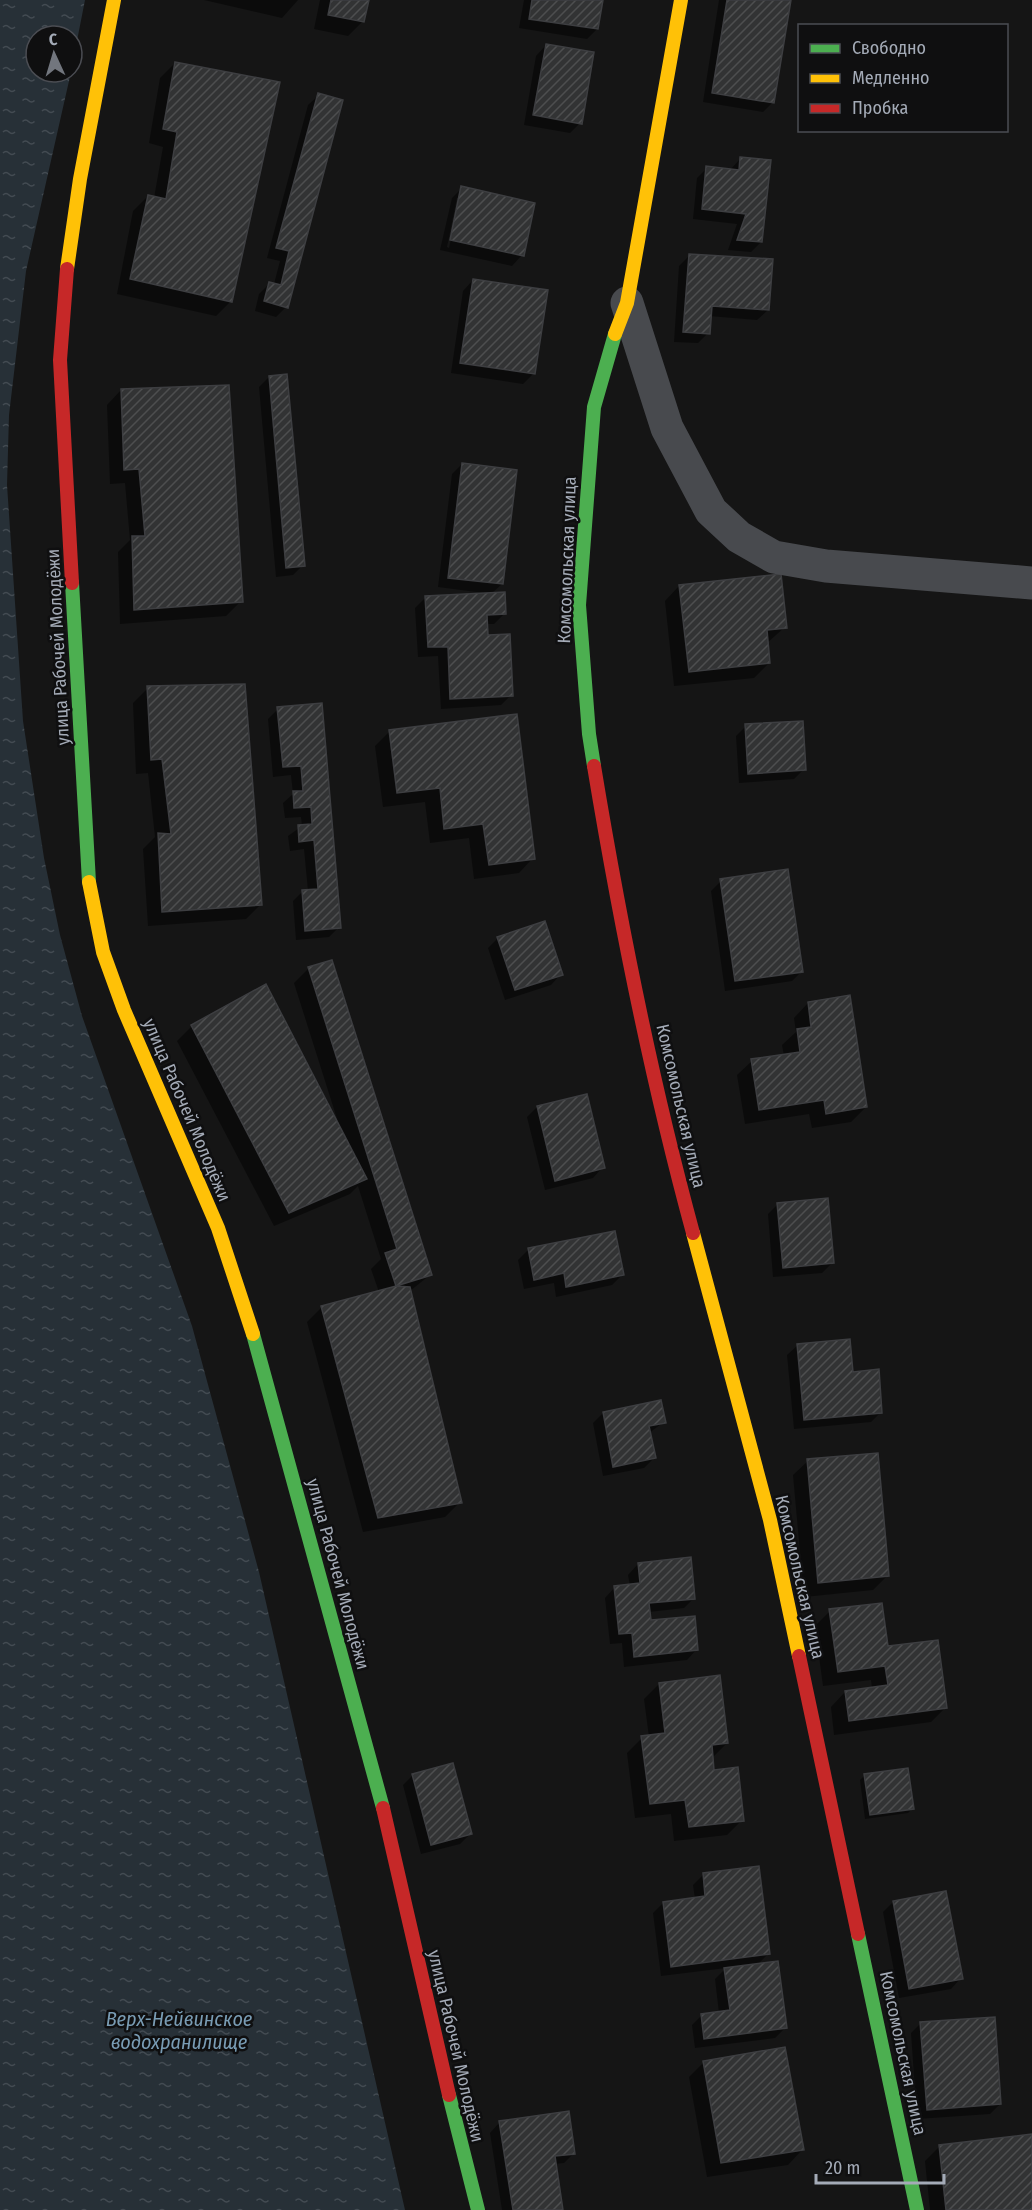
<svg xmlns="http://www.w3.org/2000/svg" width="1032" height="2210" font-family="'Fira Sans Condensed',sans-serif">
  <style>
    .water { fill: url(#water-ripples) }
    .shadow { fill: #0007; fill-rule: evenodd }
    .building { fill: url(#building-hatch); stroke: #3d3e41; stroke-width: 1.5 }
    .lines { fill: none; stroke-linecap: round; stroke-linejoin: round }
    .street { stroke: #484a4e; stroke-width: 33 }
    .fast { stroke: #4caf50; stroke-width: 14 }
    .slow { stroke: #ffc107; stroke-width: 14 }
    .jam { stroke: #c62828; stroke-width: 14 }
    .labels { text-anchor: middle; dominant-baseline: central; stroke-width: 5; stroke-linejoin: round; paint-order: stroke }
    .street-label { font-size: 18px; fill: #a4abb7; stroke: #0f0f10 }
    .water-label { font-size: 20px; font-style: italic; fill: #799cb4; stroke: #0f0f10 }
  </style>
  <defs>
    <pattern id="water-ripples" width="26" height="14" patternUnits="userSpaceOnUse" patternTransform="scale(1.5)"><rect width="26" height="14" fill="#273037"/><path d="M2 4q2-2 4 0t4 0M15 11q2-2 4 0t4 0" fill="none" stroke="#434b52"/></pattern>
    <pattern id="building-hatch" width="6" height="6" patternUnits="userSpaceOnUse" patternTransform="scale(1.5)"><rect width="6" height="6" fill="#323334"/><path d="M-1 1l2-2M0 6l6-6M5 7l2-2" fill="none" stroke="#4d4e4f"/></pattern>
  </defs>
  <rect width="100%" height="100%" fill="#151515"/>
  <!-- water -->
  <path class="water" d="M0,0H85L72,66V36H36V72H71L26,271L9,415L7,485L23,721L44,858L60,935L82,1016L192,1326L259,1572L405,2210H0Z"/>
  <!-- shadow -->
  <path class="shadow" d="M204,0H298L282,18Z
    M320,0H368L363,21L348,36L314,29Z
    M524,0H602L597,29L587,39L519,28Z
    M719,0H789L773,102L763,112L703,102Z
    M546,45L580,123L570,133L524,125L536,56Z
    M175,63L231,301L216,316L117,294L133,211L148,196L154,198L163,147L149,143L160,78Z
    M319,95L286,307L276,317L255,311L259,294L270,283L274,284L280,261L267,258L308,105Z
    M741,158L761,242L751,252L728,250L737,224L693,219L697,178L707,168L730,170Z
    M462,188L522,255L512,266L440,250L452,198ZM457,198H460L449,248L447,247Z
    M690,255L768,310L757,320L709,316L708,333L698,343L674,342L679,266Z
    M473,280L533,374L523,384L451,373L463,291Z
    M269,377L303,565L293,575L276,577L259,387Z
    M121,390L241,601L226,616L120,624L118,552L130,540L125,483L110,484L107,405Z
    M462,464L502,584L491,594L504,614L494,624H486L487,636L511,695L501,705L441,709L438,656L418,657L415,608L425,598L484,593L438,587L452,474Z
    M679,586L785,627L767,643L769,663L754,678L674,686L665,601Z
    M148,688L261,904L246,919L148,926L143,849L155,837L148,773L136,774L133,703Z
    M320,705L339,927L329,937L296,940L293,901L303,891H308L304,849L290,851L288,836L302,826L301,817L285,818L283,803L293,794L291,775L273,777L268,719L278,709Z
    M746,726L804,769L794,779L739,783L736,736Z
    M390,731L533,858L519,873L474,879L469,838L430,843L425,802L383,807L375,746Z
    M721,881L802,971L792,981L725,991L711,891Z
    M498,938L561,974L551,985L505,1000L488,948Z
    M309,968L430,1275L410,1291L460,1502L445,1517L363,1532L307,1322L322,1307L379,1292L371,1269L381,1259L358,1186L350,1194L274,1226L177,1041L192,1026L265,986L339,1125L294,983Z
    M808,1003L866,1107L851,1122L812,1128L809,1114L745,1124L737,1075L752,1061L784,1056L782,1045L796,1032L794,1018Z
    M537,1107L603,1167L593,1178L545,1190L527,1117Z
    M778,1204L833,1262L822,1273L773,1277L768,1214Z
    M529,1249L622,1275L612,1285L556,1297L554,1283L524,1289L518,1260Z
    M798,1345L851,1374L881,1412L871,1422L794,1429L787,1355Z
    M603,1413L664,1422L649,1433L654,1458L644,1468L603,1476L593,1423Z
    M808,1461L888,1575L873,1590L804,1597L793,1475Z
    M638,1564L694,1598L684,1608L649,1612L650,1622L697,1649L687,1660L624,1667L622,1643L610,1644L605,1598L615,1587L630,1586L628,1575Z
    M830,1611L886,1648L946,1707L931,1722L834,1735L831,1707L845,1692L872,1689L871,1680L823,1686L815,1626Z
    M659,1684L727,1743L712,1758L713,1772L742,1820L727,1835L674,1841L671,1814L635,1818L627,1753L642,1738L649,1737L644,1699Z
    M413,1775L471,1833L460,1844L421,1854L403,1785Z
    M865,1775L913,1808L908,1813L865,1819L860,1780Z
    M703,1875L769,1953L757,1965L785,2028L775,2038L695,2048L692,2025L702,2015L719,2013L715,1979L726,1968L661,1976L653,1913L663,1903L695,1899L693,1885Z
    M893,1902L961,1978L951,1989L899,1998L883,1912Z
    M921,2023L1000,2104L990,2114L917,2119L911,2033Z
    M704,2062L802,2150L788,2165L707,2177L689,2077Z
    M500,2122L574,2153L564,2163L554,2164L561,2210H502L490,2133Z
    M1032,2136V2210H930L925,2161L939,2147Z"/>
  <!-- building -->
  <path class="building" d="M331,0H369L364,22L328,15Z
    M532,0H603L598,29L529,19Z
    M727,0H791L774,103L712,93Z
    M546,44L594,52L582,124L533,115Z
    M175,62L280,82L232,302L130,279L148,195L166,199L177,132L163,129Z
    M318,93L343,100L288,308L264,301L269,282L281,285L289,251L276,248Z
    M740,157L771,160L762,242L737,240L746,214L702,209L706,166L739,170Z
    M461,186L535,203L524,256L450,240Z
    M689,254L773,259L769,310L712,306L710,334L683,332Z
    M473,279L548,290L535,374L460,363Z
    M287,374L305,566L286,568L269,376Z
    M229,385L243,602L134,610L132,536H145L139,469L124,470L121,389Z
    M462,463L517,470L503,584L448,578Z
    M781,574L787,628L767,630L770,663L689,672L679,585Z
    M505,592L506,614L487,615L488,635L510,634L513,696L450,699L448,647H428L425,596Z
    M245,684L262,905L162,912L158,833L171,834L162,759L151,760L147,686Z
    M322,703L341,928L305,931L302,890L318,889L314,840L299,842L298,825L312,824L311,807L294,808L293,791H303L301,766L283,767L277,707Z
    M517,714L535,859L489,865L483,824L444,829L440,788L397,793L389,730Z
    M803,721L806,770L748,774L745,724Z
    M788,869L803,972L735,981L720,879Z
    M545,921L563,975L515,990L497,937Z
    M332,960L432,1275L396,1286L385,1253L397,1249L308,967Z
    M266,984L367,1179L289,1213L191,1025Z
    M850,995L867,1107L826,1114L824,1100L759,1110L751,1059L800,1052L797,1029L811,1027L808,1002Z
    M587,1094L605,1168L555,1181L537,1106Z
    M828,1198L834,1263L783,1268L777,1203Z
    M615,1231L624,1275L566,1287L564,1273L534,1280L528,1248Z
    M396,1286L410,1287L462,1503L378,1518L321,1306Z
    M850,1339L853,1372L879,1369L882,1413L804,1420L797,1344Z
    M661,1400L666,1423L649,1426L656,1458L613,1467L603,1412Z
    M878,1453L889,1576L818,1583L807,1459Z
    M691,1557L695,1599L649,1603L651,1620L695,1616L698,1650L634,1657L632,1633L619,1634L614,1586L640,1583L638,1563Z
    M882,1603L888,1646L938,1640L947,1708L849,1721L845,1691L888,1685L885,1666L838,1672L829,1609Z
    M720,1675L728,1743L712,1745L714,1770L738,1767L744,1821L689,1827L685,1800L650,1804L641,1736L665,1733L659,1683Z
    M453,1763L472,1834L431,1845L412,1774Z
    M908,1768L914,1809L870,1815L864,1774Z
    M759,1866L770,1954L671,1967L663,1902L705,1896L703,1873Z
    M946,1891L963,1979L909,1989L893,1901Z
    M778,1961L787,2028L704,2039L701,2014L730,2010L724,1968Z
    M995,2017L1001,2104L927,2110L920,2022Z
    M785,2047L804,2150L721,2163L703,2061Z
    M569,2111L575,2154L555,2156L563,2210H513L499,2121Z
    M1032,2134V2210H946L939,2145Z"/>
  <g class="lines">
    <!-- street -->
    <path class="street" d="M627,303L667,428L711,511L739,537L774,557L826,566L1032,583"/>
    <!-- fast -->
    <path class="fast" d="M72,583L89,882
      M594,766L589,734L579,605L594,407L615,334
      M253,1334L383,1808
      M858,1934L917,2210
      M449,2095L478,2210"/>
    <!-- slow -->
    <path class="slow" d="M67,269L80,179L114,0
      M615,334L627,303L681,0
      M89,882L103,952L124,1010L218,1228L253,1334
      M693,1233L770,1520L799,1656"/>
    <!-- jam -->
    <path class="jam" d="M67,269L60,360L72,583
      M594,766C620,923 651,1079 693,1233
      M799,1656L858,1934
      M383,1808L449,2095"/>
  </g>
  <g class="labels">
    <!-- street labels -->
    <g class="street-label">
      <text transform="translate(567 560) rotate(-88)">Комсомольская улица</text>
      <text transform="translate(58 647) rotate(-93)">улица Рабочей Молодёжи</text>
      <text transform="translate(681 1106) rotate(77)">Комсомольская улица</text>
      <text transform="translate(187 1110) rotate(67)">улица Рабочей Молодёжи</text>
      <text transform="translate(338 1574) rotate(75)">улица Рабочей Молодёжи</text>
      <text transform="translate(800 1577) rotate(77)">Комсомольская улица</text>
      <text transform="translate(456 2046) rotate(77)">улица Рабочей Молодёжи</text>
      <text transform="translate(903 2053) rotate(78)">Комсомольская улица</text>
    </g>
    <!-- water labels -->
    <g class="water-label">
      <text x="179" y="2019">Верх-Нейвинское<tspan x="179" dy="23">водохранилище</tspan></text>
    </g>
  </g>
  <!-- legend -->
  <rect x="798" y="24" width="210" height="108" fill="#0f0f10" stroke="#4b4d53" stroke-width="1.5"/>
  <rect x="810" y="44" width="30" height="9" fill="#4caf50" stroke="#4b4d53" stroke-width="1.5"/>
  <text x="852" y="54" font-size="18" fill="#a4abb7">Свободно</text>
  <rect x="810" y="74" width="30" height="9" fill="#ffc107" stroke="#4b4d53" stroke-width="1.5"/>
  <text x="852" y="84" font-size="18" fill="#a4abb7">Медленно</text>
  <rect x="810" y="104" width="30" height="9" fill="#c62828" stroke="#4b4d53" stroke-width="1.5"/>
  <text x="852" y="114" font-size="18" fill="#a4abb7">Пробка</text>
  <!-- north arrow -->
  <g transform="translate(54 54) rotate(356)"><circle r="28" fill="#0f0f10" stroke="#4b4d53" stroke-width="1.5"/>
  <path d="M0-4.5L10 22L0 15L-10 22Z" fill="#72767e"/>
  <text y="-9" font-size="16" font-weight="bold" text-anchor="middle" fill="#a4abb7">С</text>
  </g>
  <!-- scale -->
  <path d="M816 2174v9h128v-9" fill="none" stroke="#a4abb7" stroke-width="3"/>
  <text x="825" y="2174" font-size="18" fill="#a4abb7" stroke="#0f0f10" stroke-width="4.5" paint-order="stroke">20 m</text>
</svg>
